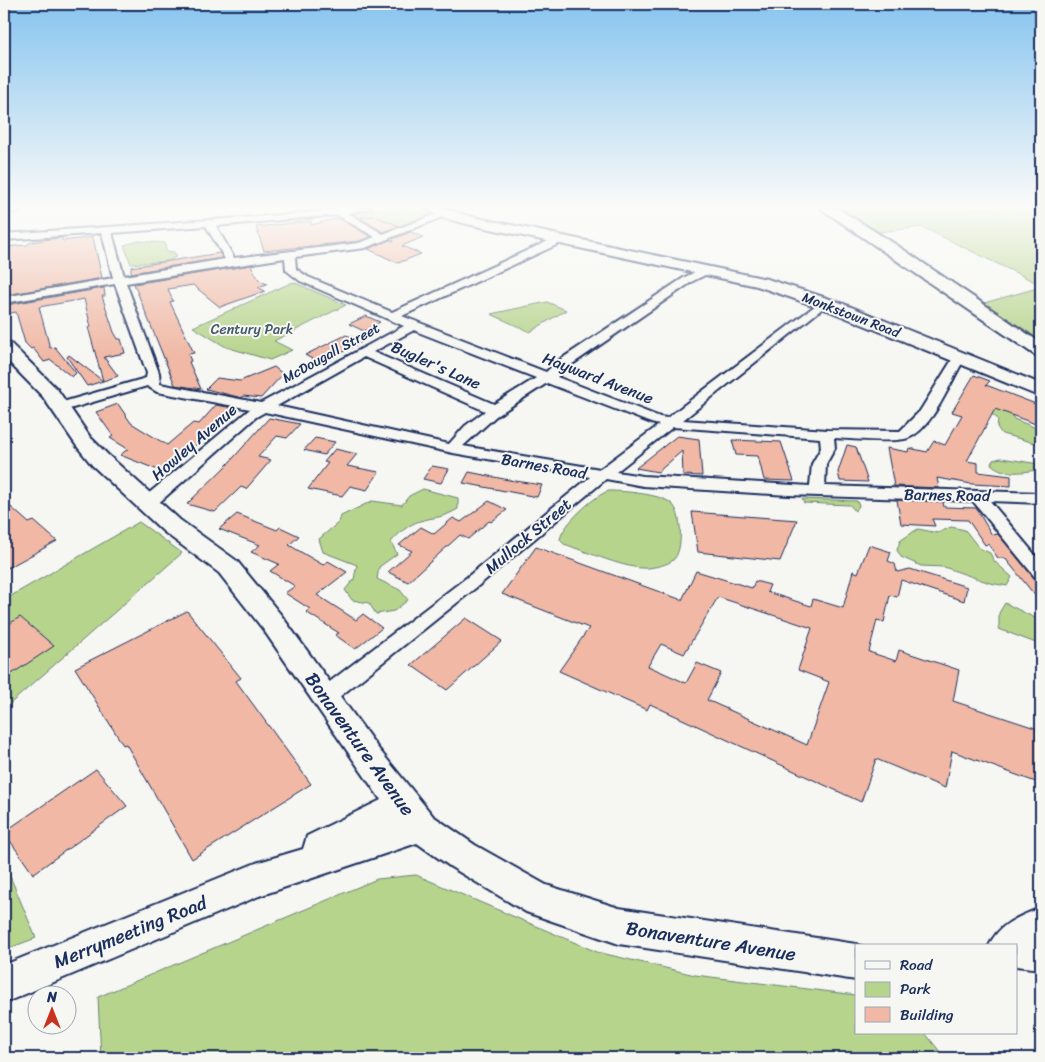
<svg xmlns="http://www.w3.org/2000/svg" width="1045" height="1062" font-family="Sriracha,sans-serif">
  <style>
    .green { fill: #b7d48d; stroke: #698276 }
    .building { fill: #f0b8a5; stroke: #1b2f5e; fill-rule: evenodd }
    .lines { fill: none; stroke-linecap: round; stroke-linejoin: round }
    .street-casing { stroke: #1b2f5e; stroke-width: 4 }
    .secondary-casing { stroke: #1b2f5e; stroke-width: 4 }
    .street { fill: #f6f6f2; fill-rule: evenodd }
    .secondary { fill: #f6f6f2; fill-rule: evenodd }
    .labels { text-anchor: middle; dominant-baseline: central; stroke-width: 4; stroke-linejoin: round; paint-order: stroke }
    .far-street-label { font-size: 14px; fill: #1b2f5e; stroke: #f6f6f2 }
    .far-park-label { font-size: 14px; fill: #42586a; stroke: #f6f6f2 }
    .street-label { font-size: 16px; fill: #1b2f5e; stroke: #f6f6f2 }
    .near-street-label { font-size: 19px; fill: #1b2f5e; stroke: #f6f6f2 }
  </style>
  <rect width="100%" height="100%" fill="#f6f6f2"/>
  <filter id="ink" filterUnits="userSpaceOnUse"><feTurbulence type="fractalNoise" baseFrequency=".02" numOctaves="2"/><feDisplacementMap in="SourceGraphic" scale="10" xChannelSelector="R" yChannelSelector="G"/><feConvolveMatrix kernelMatrix="1 2 1 2 8 2 1 2 1" color-interpolation-filters="sRGB"/></filter>
  <g filter="url(#ink)">
    <!-- green -->
    <path class="green" d="M386,208H421L428,211L427,216L379,234L368,226L378,223L373,215L352,217L347,215Z
      M839,208H1041V285L922,227L879,232Z
      M139,241L165,243L166,251L174,252L177,256L169,261L131,264L124,245Z
      M293,282L346,305L274,341L292,350L270,360L226,347L193,327Z
      M1041,287V344L984,303Z
      M547,302L566,310L530,332L491,314Z
      M979,404L1008,408L1014,419L1041,430V443H1035L1002,434L997,427L998,419Z
      M1001,458L1039,464L1041,461V470C1024,471 1006,477 991,464L993,460Z
      M423,489L458,498V509C440,519 438,516 420,521C409,524 398,534 391,542L397,554L379,567L377,579L400,590L408,600L394,611L376,614L369,603L352,600L345,590L354,579L357,565L323,552L319,539L339,522L341,516L372,501L402,505L409,496Z
      M609,491C624,491 662,494 672,504C682,512 684,551 673,560C667,565 656,567 648,568C628,570 585,551 564,544L560,540C561,526 596,494 609,491Z
      M802,499L857,501L859,506L855,511L850,505L804,503Z
      M139,522L182,553L4,709V600Z
      M951,527L965,530L979,548L990,553L994,561L1012,577L1007,586L990,583L944,567L921,566L901,557L897,550L900,541L913,532L918,529L938,533Z
      M1005,603L1041,621V645L999,629V613Z
      M4,862L36,938L4,950Z
      M416,875L597,952L695,975L856,995V1033H925L945,1058H101L98,997L377,879Z"/>
    <!-- building -->
    <path class="building" d="M375,216L399,226L383,232L360,218Z
      M338,218L371,237L359,241L264,251L256,227L311,221V225Z
      M411,232L423,237L402,246L421,254L398,263L368,249L390,240L394,242L393,239Z
      M93,237L102,278L6,295L4,247L27,245L31,242L51,239L62,238L63,241Z
      M220,253L222,258L131,273V267Z
      M251,265L259,280L267,284L258,287L265,291L220,307L193,285L168,289L173,301L170,302L194,353L188,354L191,361L189,362L201,389L175,385L134,284Z
      M104,288L105,296H102L114,332L118,339H121L125,353L104,357L118,376L103,381L88,327H91L84,299L39,307L50,348L55,347L76,373L72,377L51,360L44,362L33,348L31,349L25,343L16,312L6,314V305Z
      M366,316L380,322L364,331L349,324Z
      M346,335L363,341L321,364L305,355Z
      M69,355L103,381L87,386L67,357Z
      M274,367L283,374L261,398L243,396L242,398L206,389L217,378L240,381Z
      M974,375L990,381L986,385L1041,406V426L995,409L967,461L978,463V472L1011,476V486L972,484L937,478L939,488L894,486L887,448L908,452L909,448L927,452L934,441L945,445L962,415L952,412Z
      M118,404L131,423L167,445L193,423L199,424L216,405L234,408L220,425L163,472L120,455L128,449L110,438L113,436L96,412Z
      M269,418L300,424L287,438L277,436L258,457L271,460L246,489L241,487L215,512L187,504L227,465Z
      M677,436L699,439L702,476L683,475L682,451L658,472L636,468Z
      M315,438L335,442L324,455L304,450Z
      M732,440L781,442L794,481L764,480L758,456L736,455Z
      M847,445L856,447L868,482L840,481L838,472Z
      M335,449L357,454L347,466L379,472L367,490L350,486L342,496L308,489L328,463L324,462Z
      M432,466L449,469L441,483L423,479Z
      M469,472L509,480L542,485L537,497L463,483Z
      M897,500L943,502L944,507L976,508L992,535L998,534L1034,578L1041,581V603L1005,558H998L988,544L985,545L968,520L932,519L935,526L901,524Z
      M4,501L29,523L34,521L57,541L4,570Z
      M489,501L507,510L491,522L489,521L468,539L460,535L408,582L388,572L412,551L399,545L421,527L434,534L453,518L461,522Z
      M692,512L797,520L780,561L698,552Z
      M237,514L277,530L280,527L299,536L289,545L323,565L328,561L347,572L317,595L356,620L363,614L382,628L355,649L335,635L339,633L306,612L310,609L285,593L295,586L270,571L279,564L251,552L260,545L219,529Z
      M869,545L891,552L888,561L895,564L897,572L910,569L967,587L964,601L901,580L897,597L890,595L884,622L877,620L869,652L896,661L899,650L959,670L953,701L1041,730V784L952,751L945,788L876,759L861,802L650,704L647,710L559,671L589,628L502,594L536,547L682,600L696,571L752,588L755,581L770,585L767,592L811,606L813,599L843,608L853,571L858,573ZM718,597L812,628L798,670L829,682L807,745L707,700L721,673L697,663L686,683L648,666L661,644L684,654Z
      M187,611L241,678L236,681L311,784L192,859L126,744L123,745L75,668Z
      M20,617L54,646L4,679V627Z
      M466,618L502,641L447,690L411,665Z
      M96,769L127,806L33,874L4,832Z"/>
    <g class="lines">
      <defs>
        <path id="street" d="M343,208H372L348,213L383,234L442,212L450,214L365,248L295,257L296,269L308,277L392,312L557,237H565V241L402,316L546,372L558,361L685,277L703,268H711V272L693,281L568,367L557,377L660,417L667,418L824,299L828,300V304L683,420L827,430L900,431L920,411L955,355H963L965,358C951,380 933,429 908,438C894,443 851,439 834,438L835,448L826,464L825,486L1041,493V503L990,501L1041,562V579L1035,577L973,501L788,495L643,486L606,479L478,586L333,702L326,704L319,702L316,696L319,690L466,578L590,477L453,453L265,412L256,417L154,507H142L140,503L142,499L250,409L157,392L147,386L66,410H56L54,407L56,404L146,378L147,373L115,284L4,303V297L113,278L102,233L4,240V234L297,214ZM337,215L375,237L359,243L234,258L216,226ZM206,226L225,259L124,276L112,233ZM285,258L286,270L300,281L404,326L261,403L160,384L159,373L126,283ZM414,330L418,332L536,378L494,404L373,352ZM364,357L485,411L465,426L449,444L277,406ZM547,383L651,423L659,425L600,469L463,446L496,416ZM673,427L820,438L821,448L812,464L810,486L643,476L616,472Z"/>
        <path id="secondary" d="M4,208H24L22,211L4,214Z
          M426,208H444L469,216L767,279L839,302L1041,384V397L827,310L757,286L467,224L440,217Z
          M820,208H837L895,244L1041,343V356L1035,355Z
          M4,342L10,343L57,389L90,437L108,455L180,520L237,561L281,615L377,747L433,816L475,845L546,885L619,908L856,944L861,946H856V980L619,944L526,912L451,867L417,843L259,896L4,1003V965L256,863L303,849L307,836L381,800L263,629L219,573L164,532L92,465L76,445L43,397L4,357Z
          M1041,908V969L1016,966V946H989C998,924 1020,916 1041,908Z"/>
      </defs>
      <!-- street casing -->
      <use href="#street" class="street-casing"/>
      <!-- secondary casing -->
      <use href="#secondary" class="secondary-casing"/>
      <!-- street -->
      <use href="#street" class="street"/>
      <!-- secondary -->
      <use href="#secondary" class="secondary"/>
    </g>
  </g>
  <!-- sky -->
  <linearGradient id="sky" x2="0" y2="1"><stop stop-color="#87c4ef"/><stop offset="0.58" stop-color="#fbfbf9"/><stop offset="1" stop-color="#fbfbf9" stop-opacity="0"/></linearGradient>
  <rect width="1045" height="357" fill="url(#sky)"/>
  <g class="labels">
    <!-- far-street labels -->
    <g class="far-street-label">
      <text transform="translate(851 315) rotate(21)">Monkstown Road</text>
      <text transform="translate(331 353) rotate(-29)">McDougall Street</text>
    </g>
    <!-- far-park labels -->
    <g class="far-park-label">
      <text x="252" y="329">Century Park</text>
    </g>
    <!-- street labels -->
    <g class="street-label">
      <text transform="translate(436 365) rotate(24)">Bugler's Lane</text>
      <text transform="translate(598 378) rotate(21)">Hayward Avenue</text>
      <text transform="translate(194 442) rotate(-41)">Howley Avenue</text>
      <text transform="translate(544 466) rotate(10)">Barnes Road</text>
      <text transform="translate(947 495) rotate(1)">Barnes Road</text>
      <text transform="translate(528 536) rotate(-40)">Mullock Street</text>
    </g>
    <!-- near-street labels -->
    <g class="near-street-label">
      <text transform="translate(360 744) rotate(54)">Bonaventure Avenue</text>
      <text transform="translate(130 932) rotate(-22)">Merrymeeting Road</text>
      <text transform="translate(711 941) rotate(9)">Bonaventure Avenue</text>
    </g>
  </g>
  <!-- margin -->
  <rect width="1045" height="1062" fill="none" stroke="#f6f6f2" stroke-width="20"/>
  <rect x="10" y="10" width="1025" height="1042" fill="none" stroke="#1b2f5e" stroke-width="2" filter="url(#ink)"/>
  <!-- legend -->
  <rect x="855" y="944" width="162" height="90" fill="#f6f6f2" stroke="#9ea6b7"/>
  <rect x="865" y="961" width="25" height="8" fill="#f6f6f2" stroke="#9ea6b7"/>
  <text x="900" y="970" font-size="15" fill="#1b2f5e">Road</text>
  <rect x="865" y="982" width="25" height="15" fill="#b7d48d" stroke="#9ea6b7"/>
  <text x="900" y="994" font-size="15" fill="#1b2f5e">Park</text>
  <rect x="865" y="1007" width="25" height="15" fill="#f0b8a5" stroke="#9ea6b7"/>
  <text x="900" y="1020" font-size="15" fill="#1b2f5e">Building</text>
  <!-- north arrow -->
  <g transform="translate(52 1010)"><circle r="24" fill="#f6f6f2" stroke="#9ea6b7"/>
  <path d="M0-4L9 19L0 12L-9 19Z" fill="#c8321e"/>
  <text y="-8" font-size="14" font-weight="bold" text-anchor="middle" fill="#1b2f5e">N</text>
  </g>
</svg>
